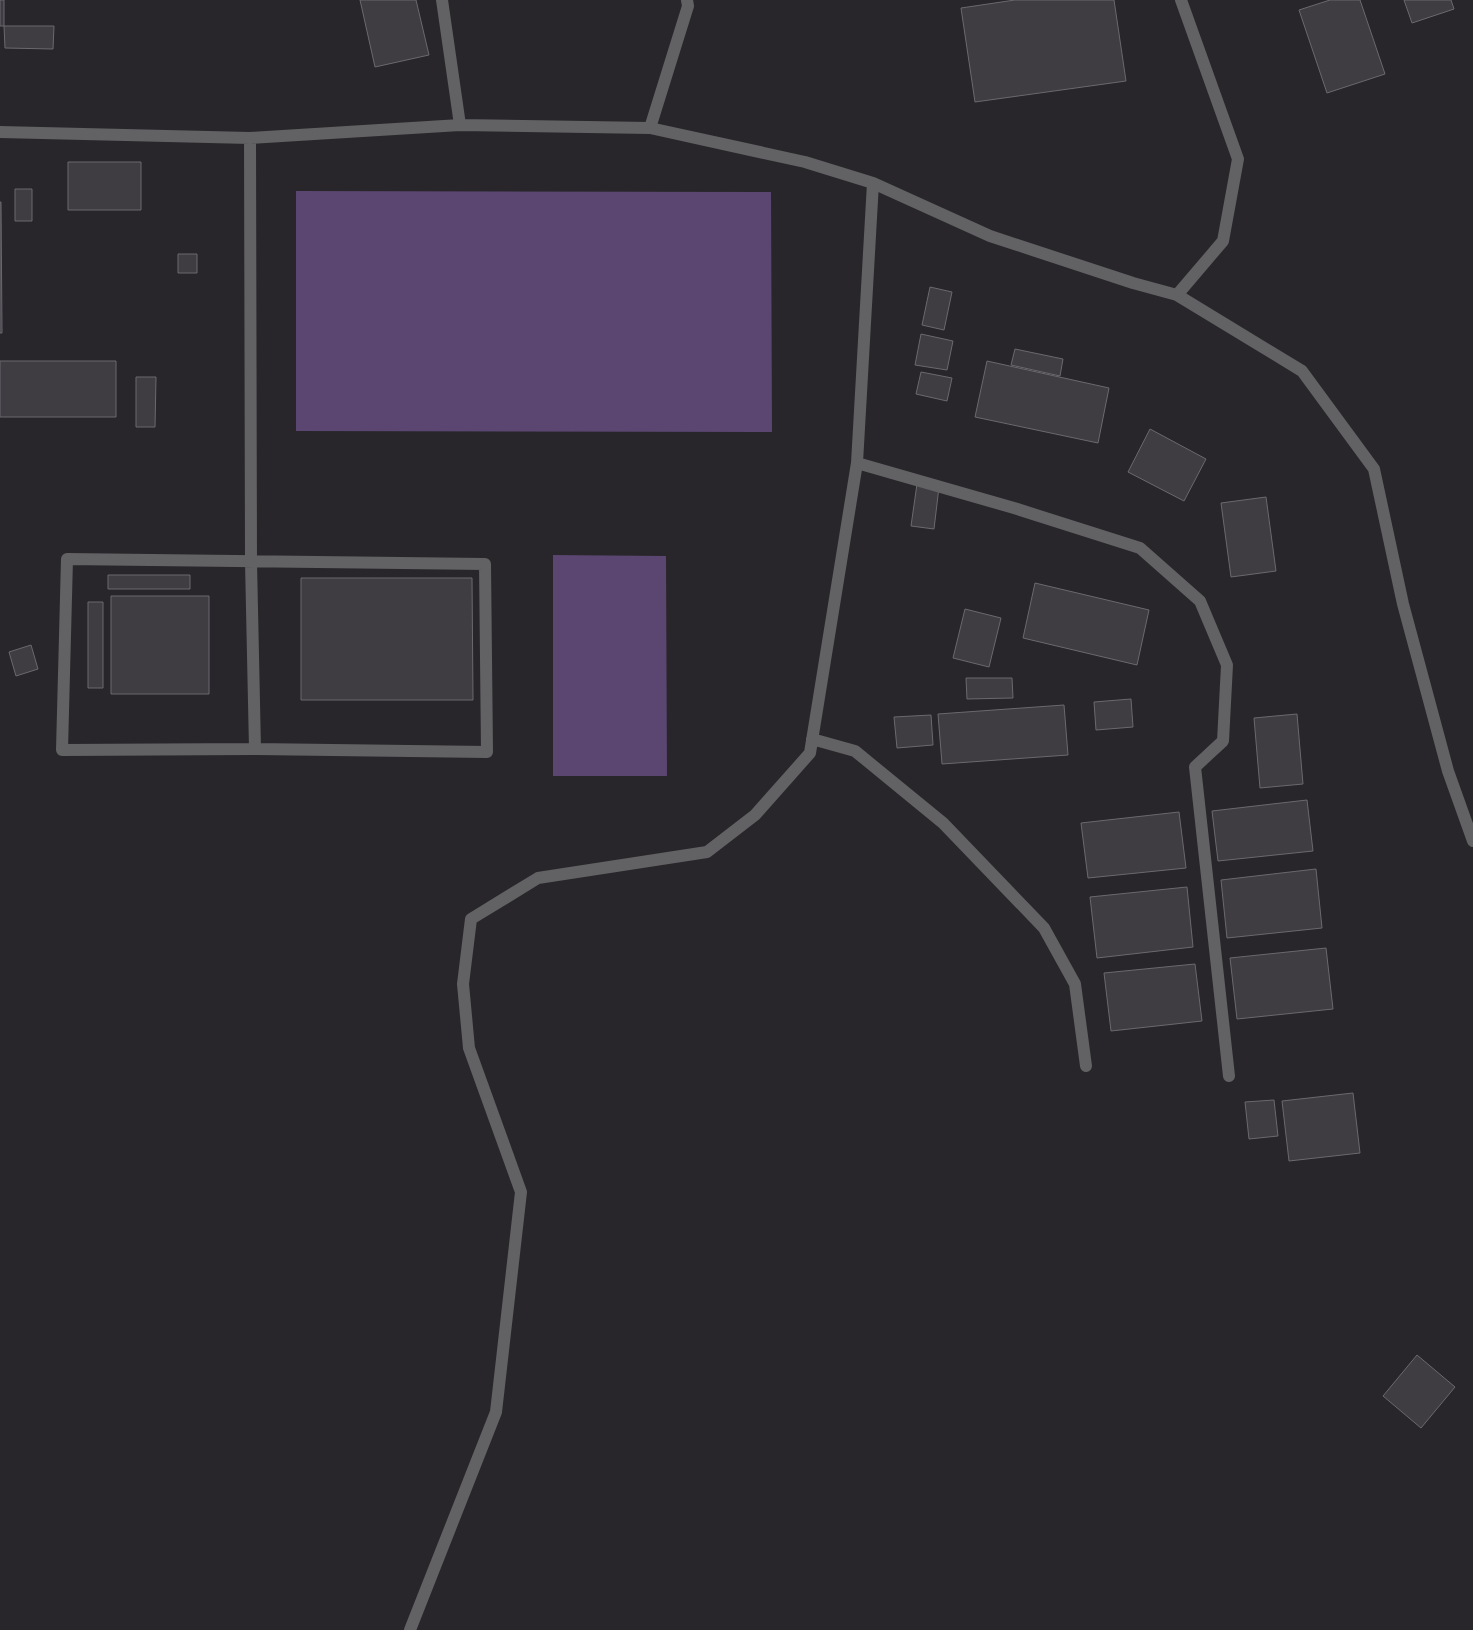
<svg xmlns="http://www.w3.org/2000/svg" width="1473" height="1630" font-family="Signika,sans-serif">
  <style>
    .green { fill: #5a4670 }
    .building { fill: #3f3d42; stroke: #6b696e }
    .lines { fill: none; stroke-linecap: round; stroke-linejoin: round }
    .street { stroke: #626163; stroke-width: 12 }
  </style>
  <rect width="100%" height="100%" fill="#28262a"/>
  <!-- green -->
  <path class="green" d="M296,191L771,192L772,432L296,431Z
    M553,555L666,556L667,776H553Z"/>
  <!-- building -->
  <path class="building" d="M0,0H4V26H0Z
    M360,0H416L429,55L375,67Z
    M1015,0H1114L1126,81L975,102L961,8Z
    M1330,0H1360L1385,74L1327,93L1299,10Z
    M1404,0H1451L1454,9L1412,23Z
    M4,26H54L53,49L5,48Z
    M68,162H141V210H68Z
    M15,189H32V221H15Z
    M0,202H1L2,333H0Z
    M178,254H197V273H178Z
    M930,287L952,292L944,330L922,325Z
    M921,334L953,341L947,370L915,365Z
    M1015,349L1063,359L1060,376L1011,365Z
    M0,361H116V417H0Z
    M987,361L1109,388L1098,443L975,417Z
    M921,372L952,378L947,401L916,394Z
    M136,377H156L155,427H136Z
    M1150,429L1206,459L1184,501L1128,472Z
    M917,484L939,487L934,529L911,526Z
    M1266,497L1276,571L1231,577L1221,503Z
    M108,575H190V589H108Z
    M301,578H472L473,700H301Z
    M1035,583L1149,610L1137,665L1023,638Z
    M111,596H209V694H111Z
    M88,602H103V688H88Z
    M965,609L1001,618L989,667L953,658Z
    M31,645L38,669L16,676L9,652Z
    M966,678H1012L1013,698L967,699Z
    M1131,699L1133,727L1096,730L1094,702Z
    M1064,705L1068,755L942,764L938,714Z
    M1297,714L1303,784L1260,788L1254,718Z
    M931,715L933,745L897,748L894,717Z
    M1307,800L1313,851L1218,861L1212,811Z
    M1179,812L1186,868L1088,878L1081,823Z
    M1316,869L1322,928L1227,938L1221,880Z
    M1187,887L1193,947L1097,958L1090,897Z
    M1326,948L1333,1009L1237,1019L1230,958Z
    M1195,964L1202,1021L1111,1031L1104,973Z
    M1353,1093L1360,1153L1289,1161L1282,1101Z
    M1274,1100L1278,1136L1249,1139L1245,1102Z
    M1417,1355L1455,1387L1421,1428L1383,1396Z"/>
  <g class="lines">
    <!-- street -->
    <path class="street" d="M442,0L460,125
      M650,128L688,6L687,0
      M0,132L250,138L460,125L650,128L805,162L873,183L990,236L1133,283L1177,295L1302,371L1374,469L1403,604L1448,771L1473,841
      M250,138L251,562L255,749
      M1177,295L1223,241L1238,159L1181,0
      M857,463L1014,508L1140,548L1200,601L1227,665L1223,741L1195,767L1229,1076
      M67,559L485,564L487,752L255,749L62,750Z
      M812,739L855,751L943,823L1044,928L1075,984L1086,1066
      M410,1630L496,1412L521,1192L469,1048L463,984L471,919L538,878L707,852L755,815L810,753L857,463L873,183"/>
  </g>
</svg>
